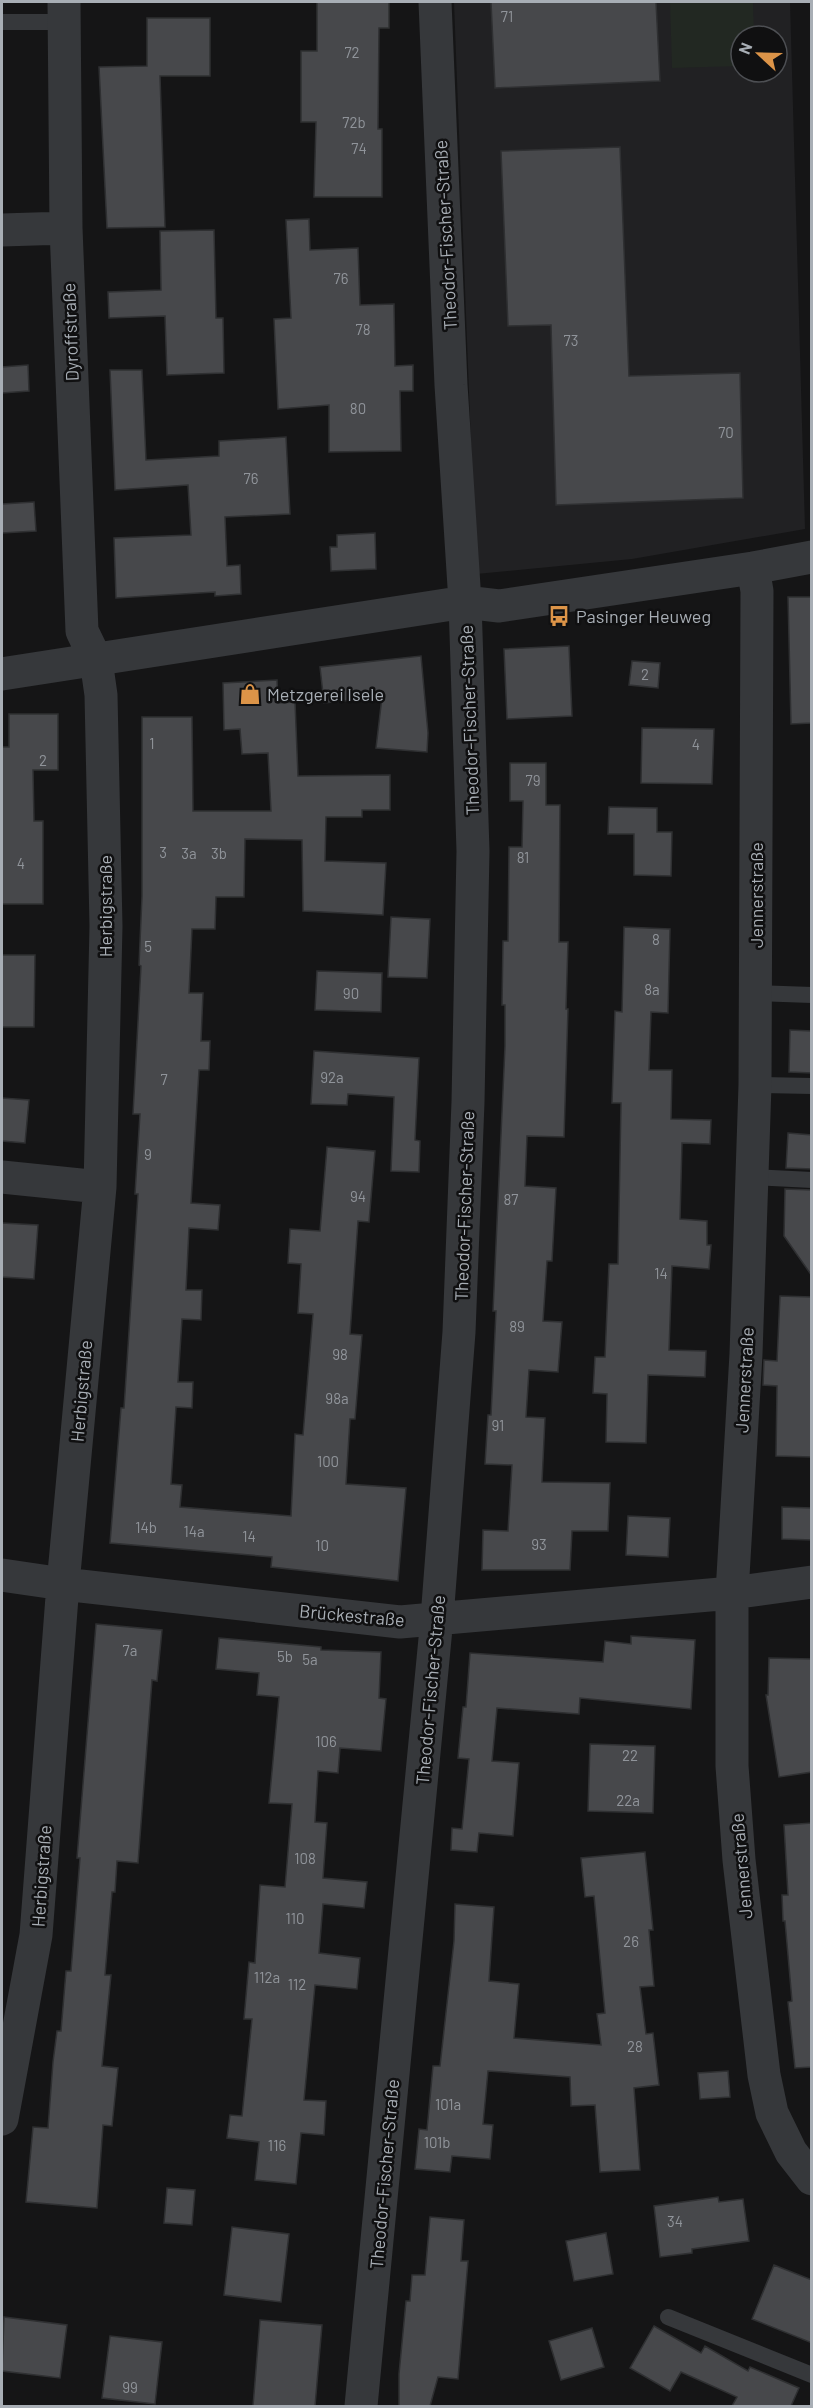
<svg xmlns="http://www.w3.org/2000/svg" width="813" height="2408" font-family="Barlow,sans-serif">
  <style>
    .built { fill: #212123; fill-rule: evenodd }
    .garden { fill: #222822 }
    .building { fill: #47484b; stroke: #2f3032; stroke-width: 1.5 }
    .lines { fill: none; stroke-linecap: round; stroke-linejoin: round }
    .service { stroke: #36383b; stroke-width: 16 }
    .minor { stroke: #36383b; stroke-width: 33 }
    .labels { text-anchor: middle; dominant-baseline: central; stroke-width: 5; stroke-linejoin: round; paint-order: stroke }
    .number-label { font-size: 15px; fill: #90949a }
    .street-label { font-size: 18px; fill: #a8aeb5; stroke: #101011 }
    .poi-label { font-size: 18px; fill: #a8aeb5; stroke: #101011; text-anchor: start }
  </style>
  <rect width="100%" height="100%" fill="#151516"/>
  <!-- built -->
  <path class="built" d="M454,2H790L805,529L632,559L476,574ZM741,36H777V72H741Z"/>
  <!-- garden -->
  <path class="garden" d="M670,2H753L754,36H741V66L672,68Z"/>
  <!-- building -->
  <path class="building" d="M317,2H389V28H379L378,129H382V197H314L316,122H301V51H317Z
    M491,2H656L660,81L495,88Z
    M147,18H210V76H160L165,227L107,228L99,67L147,66Z
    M620,147L629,376L740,373L743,498L556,505L551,325L508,326L501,151Z
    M309,219L310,250L358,248L360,305L394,304L395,366L413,365V391H400L401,451L329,452V405L278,409L274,319L291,318L286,220Z
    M214,230L216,318H223L224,373L167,375L165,316L109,318L108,292L161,290L160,231Z
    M28,365L29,391L2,393V367Z
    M110,370H142L146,460L219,456V441L286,437L290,514L225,517L227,566L240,565L241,594L215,596V592L116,598L114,538L191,535L188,485L115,490Z
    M34,502L36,531L2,533V504Z
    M375,533L376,569L331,571L330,547H337V535Z
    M788,597H812V723L791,724Z
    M569,646L572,716L507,719L504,649Z
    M421,656L428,733L427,752L376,748L382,697L324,703L320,667Z
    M632,661L660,663L658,688L629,685Z
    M277,680L278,703L295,702L298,776L390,775V810H362V817H326L325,861L386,863L383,915L303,911L302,840L245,839L244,897H216L215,929H192L189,993H203L201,1041H210L209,1070H199L191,1203L220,1205L218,1230L189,1228L186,1290H202L201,1320L182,1319L178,1382H193L192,1408L176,1407L171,1484L182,1485L180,1507L291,1516L295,1434L303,1435L313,1314L298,1313L301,1264L288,1263L290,1229L320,1231L327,1147L375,1151L369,1222L358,1221L350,1334L362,1335L355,1419H350L346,1484L406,1488L398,1581L271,1567L272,1557L110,1543L121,1408H124L138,1194H135L140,1114H133L141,966L139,965L142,896V717H192L193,811H271L268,753L242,754L240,729L224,730L223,683Z
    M9,714H58V770H33L34,821H43V904H2V747H9Z
    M642,728L714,729L712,784L641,783Z
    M510,763H546V805H560L559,942H568L566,1009H568L564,1137L527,1136L525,1186L556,1188L552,1261H547L543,1321L562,1322L558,1372L529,1370L526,1417L545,1418L542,1482L610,1483L608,1531H572L570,1570H482L483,1530L508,1531L512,1465L485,1464L488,1415H491L496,1311H493L505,1046V1005H502L503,941H508L509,847H522L523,801H510Z
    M609,807L657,808V832H672L671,876L634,875V834H608Z
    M391,917L430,919L427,978L388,977Z
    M624,927L670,929L668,1013L651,1012L649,1070H672L671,1119L711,1120L710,1144L682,1143L680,1219L707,1221V1245H711L709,1269L672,1266L669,1350L706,1351L705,1377L648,1375L646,1443L606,1442L607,1394L593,1393L595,1357H605L609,1264H618L621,1103H612L615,1011L622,1012Z
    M2,955H35L34,1027H2Z
    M317,971L382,973L381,1012L315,1010Z
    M790,1030L812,1031V1073L789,1072Z
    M314,1051L419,1058L415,1140L420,1141L419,1172L391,1171L394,1097L348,1094L347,1105L311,1104Z
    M2,1098L29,1100L25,1143L2,1141Z
    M788,1133L812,1135V1169L786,1168Z
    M785,1189L812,1190V1276L784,1236Z
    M2,1223L38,1225L34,1279L2,1277Z
    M780,1296L812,1297V1457L776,1456L777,1386L763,1385L764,1360L777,1361Z
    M782,1507L812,1508V1540L782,1539Z
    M628,1516L670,1518L668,1557L626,1555Z
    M96,1624L162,1630L157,1681L152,1680L138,1863L117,1861L115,1892H112L105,1975H111L102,2066L118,2068L112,2126L103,2125L97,2208L26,2202L33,2127L48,2128L53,2062L57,2031H61L66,1971H71L80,1858H77Z
    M631,1636L695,1640L691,1709L580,1698L579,1714L497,1708L492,1761L519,1763L513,1836L479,1833L477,1852L451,1850L452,1828L462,1829L469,1759L458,1758L463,1707H466L470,1653L603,1662L605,1641L631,1644Z
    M219,1638L321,1647V1650L381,1652L379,1698L386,1699L381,1751L340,1748L338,1773L318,1771L315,1822L327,1823L323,1878L367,1882L364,1908L323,1904L319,1953L360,1958L357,1989L315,1985L304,2100L326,2101L324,2135L301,2133L296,2184L255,2180L259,2142L227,2138L230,2115L242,2116L252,2019H244L249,1962L255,1963L260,1885L285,1887L292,1804L269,1803L279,1697L257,1695L259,1673L216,1669Z
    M769,1658L812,1659V1772L779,1777L766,1695H768Z
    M590,1744L655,1746L653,1813L588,1811Z
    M812,1823V2067L795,2068L788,2002L792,2001L785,1921H783L782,1895H788L784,1825Z
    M645,1852L653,1930H649L654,1986L640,1987L646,2034L653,2033L659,2085L634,2088L640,2170L600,2172L595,2105L571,2106L570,2077L488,2071L483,2124L493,2125L490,2159L452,2156L450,2172L415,2169L419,2129L427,2130L433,2066H440L454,1941L455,1904L494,1907L489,1981L519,1984L514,2038L601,2045L597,2014L605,2013L594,1896L585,1897L581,1858Z
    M728,2071L730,2097L700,2099L698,2073Z
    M167,2188L195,2190L192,2225L164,2223Z
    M718,2197L719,2202L743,2199L749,2241L692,2249V2253L660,2257L654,2206Z
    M430,2217L464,2220L461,2261H468L458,2379L438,2377L430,2406H399V2374L406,2301H410L412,2275H425Z
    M232,2227L289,2234L281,2302L224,2295Z
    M606,2233L613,2274L574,2281L566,2241Z
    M774,2265L812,2280V2343L752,2319Z
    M4,2317L67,2325L60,2378L2,2371Z
    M260,2320L322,2325L315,2406H253Z
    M654,2326L701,2353L705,2346L748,2371L750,2367L799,2388L791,2406H732L737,2397L681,2372L670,2391L630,2368Z
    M592,2328L604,2367L561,2380L549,2341Z
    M110,2336L162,2342L155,2404L102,2398Z"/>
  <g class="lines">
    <!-- service -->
    <path class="service" d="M2,22H64
      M756,993L812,995
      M755,1085L812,1086
      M751,1177L812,1180
      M668,2317L812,2375"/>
    <!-- minor -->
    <path class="minor" d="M2,230L66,228
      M753,568L757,591L755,1085L746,1354L732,1593V1766L739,1860L764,2075L772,2113L791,2152L812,2179
      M2,674L465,602L499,606L753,568L812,557
      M2,1177L100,1187
      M2,1575L63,1584L400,1622L732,1593L812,1582
      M2,2119L36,1935L63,1584L100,1187L106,926L101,695L96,660L82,631L66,228L64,2
      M361,2406L437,1618L459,1332L468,1102L473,851L465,602L451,385L435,2"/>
  </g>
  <!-- icons -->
  <defs>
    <symbol id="bus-bare" viewBox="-9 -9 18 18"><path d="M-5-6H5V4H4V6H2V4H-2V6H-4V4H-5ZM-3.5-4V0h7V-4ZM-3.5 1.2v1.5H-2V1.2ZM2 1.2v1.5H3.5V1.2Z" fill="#dc9448" stroke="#101011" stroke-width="2.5" paint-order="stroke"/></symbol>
    <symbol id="shop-bare" viewBox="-9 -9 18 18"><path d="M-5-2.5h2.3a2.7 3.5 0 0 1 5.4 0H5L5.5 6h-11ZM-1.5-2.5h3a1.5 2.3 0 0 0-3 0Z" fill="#dc9448" stroke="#101011" stroke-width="2.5" paint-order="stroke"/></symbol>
  </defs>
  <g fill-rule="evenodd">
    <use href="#bus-bare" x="544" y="601" width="30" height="30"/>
    <use href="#shop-bare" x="235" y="679" width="30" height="30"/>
  </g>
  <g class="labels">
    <!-- number labels -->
    <g class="number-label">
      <text x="507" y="16">71</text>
      <text x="352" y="52">72</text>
      <text x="354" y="122">72b</text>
      <text x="359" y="148">74</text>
      <text x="341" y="278">76</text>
      <text x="363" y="329">78</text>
      <text x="571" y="340">73</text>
      <text x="358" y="408">80</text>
      <text x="726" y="432">70</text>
      <text x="251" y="478">76</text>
      <text x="645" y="674">2</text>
      <text x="152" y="743">1</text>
      <text x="696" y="744">4</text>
      <text x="43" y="760">2</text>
      <text x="533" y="780">79</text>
      <text x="163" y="852">3</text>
      <text x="189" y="853">3a</text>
      <text x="219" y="853">3b</text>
      <text x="523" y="857">81</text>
      <text x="21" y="863">4</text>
      <text x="656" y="939">8</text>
      <text x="148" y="946">5</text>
      <text x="652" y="989">8a</text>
      <text x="351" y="993">90</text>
      <text x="332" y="1077">92a</text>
      <text x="164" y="1079">7</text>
      <text x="148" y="1154">9</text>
      <text x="358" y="1196">94</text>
      <text x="511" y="1199">87</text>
      <text x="661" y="1273">14</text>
      <text x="517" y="1326">89</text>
      <text x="340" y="1354">98</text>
      <text x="337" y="1398">98a</text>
      <text x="498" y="1425">91</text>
      <text x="328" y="1461">100</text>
      <text x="146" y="1527">14b</text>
      <text x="194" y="1531">14a</text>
      <text x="249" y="1536">14</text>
      <text x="539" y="1544">93</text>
      <text x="322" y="1545">10</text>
      <text x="130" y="1650">7a</text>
      <text x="285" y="1656">5b</text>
      <text x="310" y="1659">5a</text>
      <text x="326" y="1741">106</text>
      <text x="630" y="1755">22</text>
      <text x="628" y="1800">22a</text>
      <text x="305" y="1858">108</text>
      <text x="295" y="1918">110</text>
      <text x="631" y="1941">26</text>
      <text x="267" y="1977">112a</text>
      <text x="297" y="1984">112</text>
      <text x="635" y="2046">28</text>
      <text x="448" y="2104">101a</text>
      <text x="437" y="2142">101b</text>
      <text x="277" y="2145">116</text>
      <text x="675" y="2221">34</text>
      <text x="130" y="2387">99</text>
    </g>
    <!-- street labels -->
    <g class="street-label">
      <text transform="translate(445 235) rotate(-93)">Theodor-Fischer-Straße</text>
      <text transform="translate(70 332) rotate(-92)">Dyroffstraße</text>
      <text transform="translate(469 720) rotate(-92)">Theodor-Fischer-Straße</text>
      <text transform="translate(756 895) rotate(-90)">Jennerstraße</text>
      <text transform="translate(105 906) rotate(-90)">Herbigstraße</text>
      <text transform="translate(464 1206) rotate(-88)">Theodor-Fischer-Straße</text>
      <text transform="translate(744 1380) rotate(-87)">Jennerstraße</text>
      <text transform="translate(81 1391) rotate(-85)">Herbigstraße</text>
      <text transform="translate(352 1615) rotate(5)">Brückestraße</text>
      <text transform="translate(430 1690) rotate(-85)">Theodor-Fischer-Straße</text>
      <text transform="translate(741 1866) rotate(-95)">Jennerstraße</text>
      <text transform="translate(41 1876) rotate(-86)">Herbigstraße</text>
      <text transform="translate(384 2174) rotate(-85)">Theodor-Fischer-Straße</text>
    </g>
    <!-- poi labels -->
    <g class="poi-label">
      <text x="576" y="616">Pasinger Heuweg</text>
      <text x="267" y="694">Metzgerei Isele</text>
    </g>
  </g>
  <!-- border -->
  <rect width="813" height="2408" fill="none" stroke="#a8aeb5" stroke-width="6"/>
  <!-- north arrow -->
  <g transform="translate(759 54) rotate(292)"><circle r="28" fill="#101011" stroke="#4d4f53" stroke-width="1.5"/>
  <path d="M0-4.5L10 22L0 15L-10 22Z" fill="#dc9448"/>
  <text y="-9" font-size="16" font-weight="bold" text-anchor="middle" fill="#a8aeb5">N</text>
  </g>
</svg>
